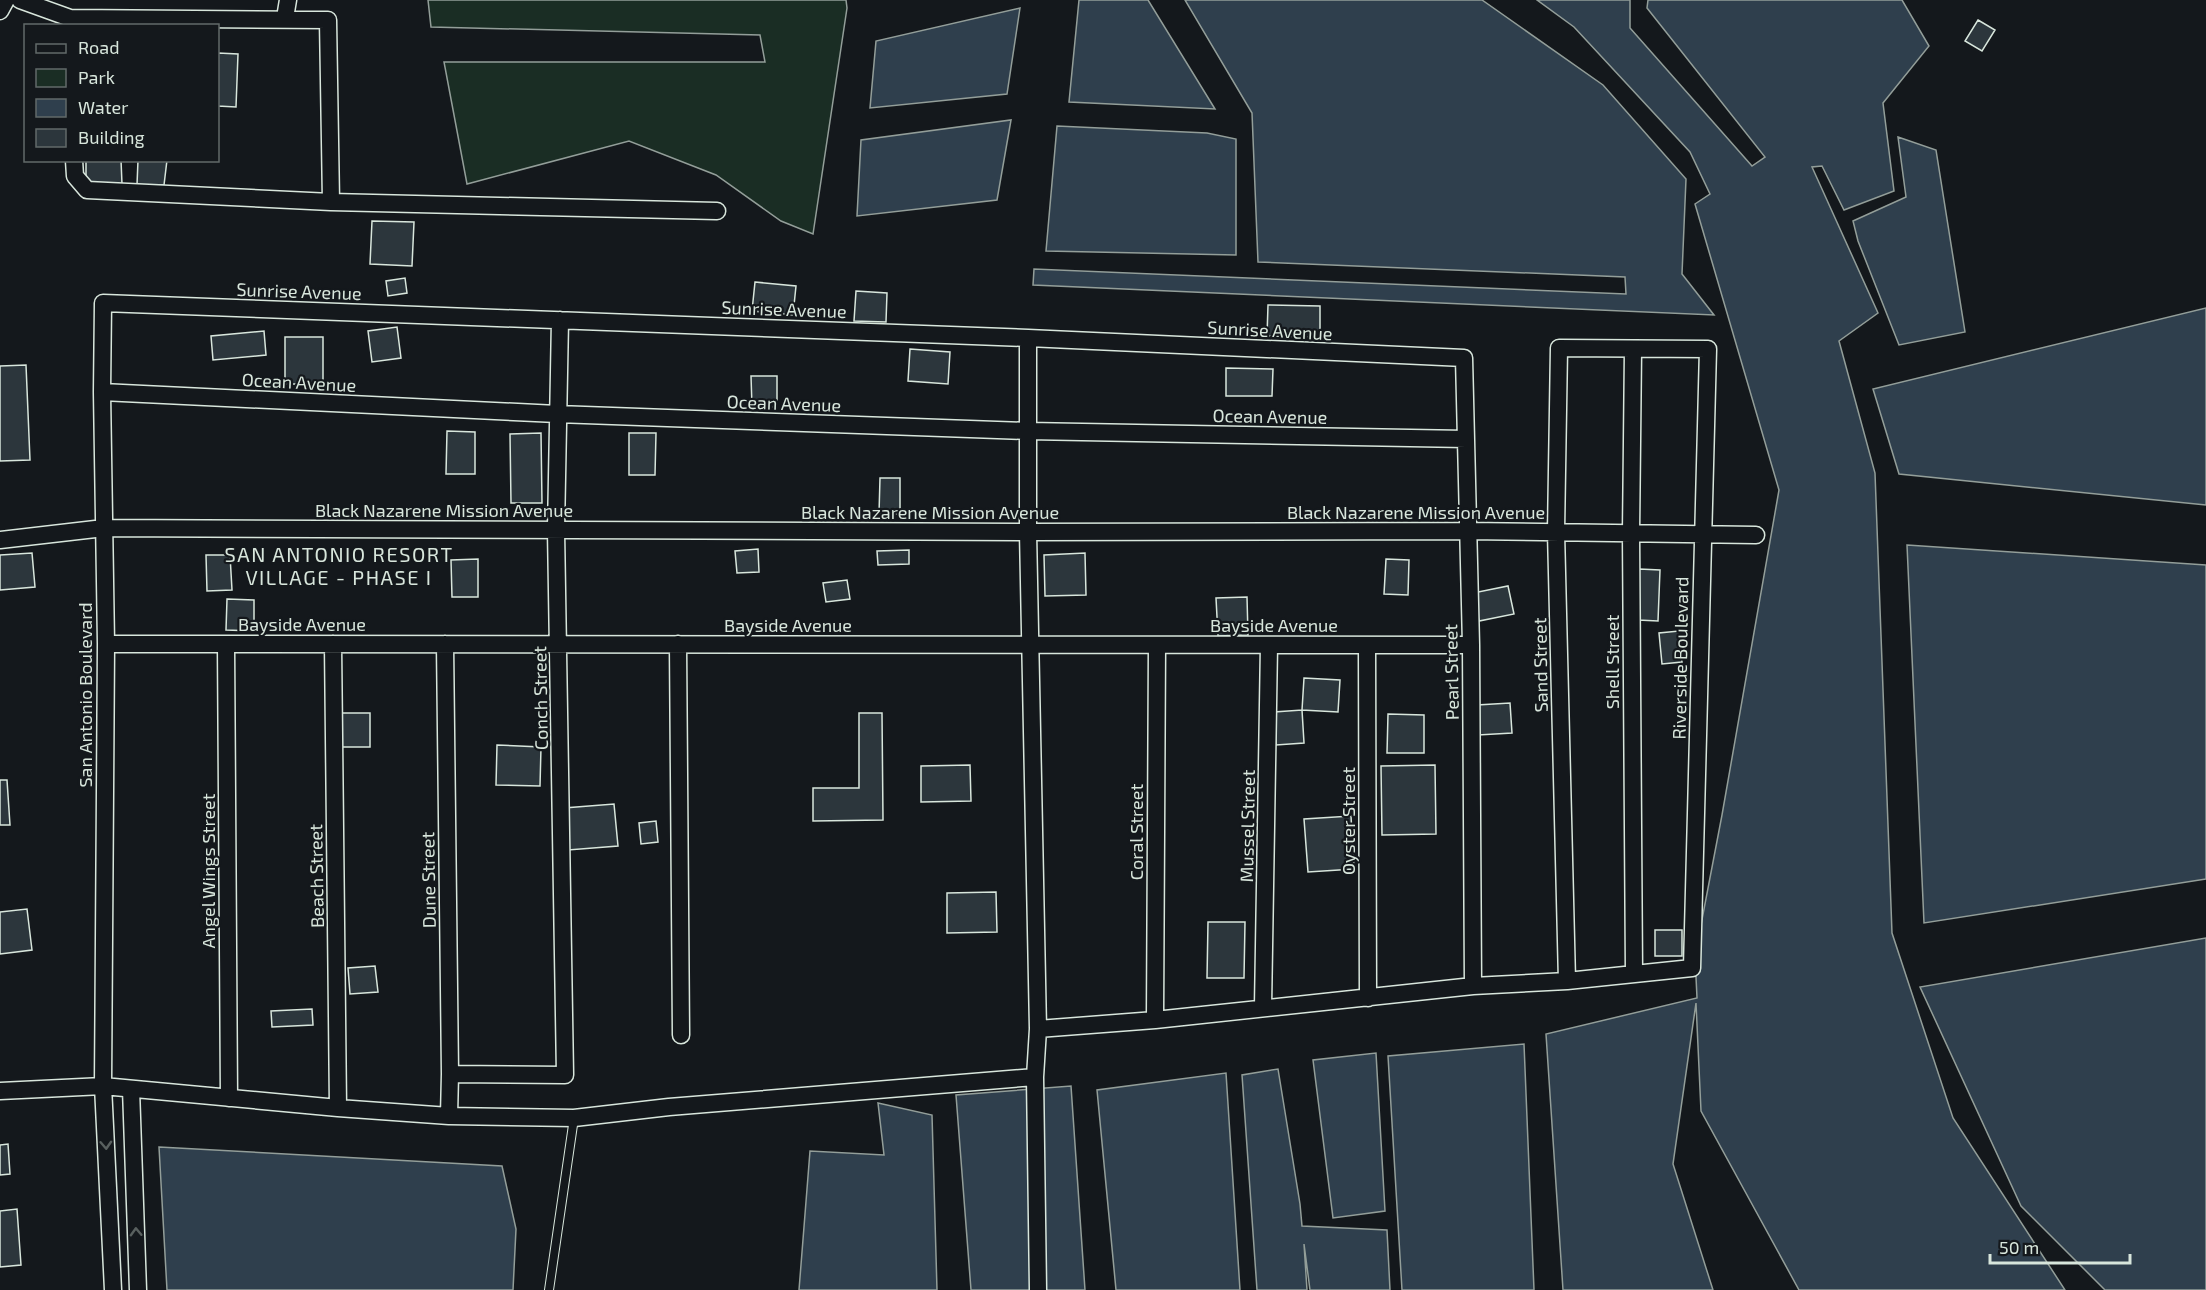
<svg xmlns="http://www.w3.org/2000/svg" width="2206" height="1290" font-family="'Exo 2',sans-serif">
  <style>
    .green { fill: #1a2d24; stroke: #939e99; stroke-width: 1.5 }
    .water { fill: #2f3f4d; stroke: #939e99; stroke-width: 1.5 }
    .building { fill: #2c363c; stroke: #d8e6dc; stroke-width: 1.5 }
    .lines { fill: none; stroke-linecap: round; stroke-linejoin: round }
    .lane-casing { stroke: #d8e6dc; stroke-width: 10 }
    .street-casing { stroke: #d8e6dc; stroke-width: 19 }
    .lane { stroke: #14181c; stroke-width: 8 }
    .street { stroke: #14181c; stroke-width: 16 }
    .oneway { stroke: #59605f }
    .labels { text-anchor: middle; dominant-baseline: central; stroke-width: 4.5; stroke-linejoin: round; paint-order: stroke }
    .street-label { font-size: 18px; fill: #d8e6dc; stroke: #14181c }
    .neighbourhood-label { font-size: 20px; letter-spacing: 1.5px; fill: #d8e6dc; stroke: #14181c }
  </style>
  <rect width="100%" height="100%" fill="#14181c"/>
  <!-- green -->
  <path class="green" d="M428,0H846L847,8L813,234L781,221L716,175L629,141L467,184L444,62H765L760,35L431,27Z"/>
  <!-- water -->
  <path class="water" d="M1079,0H1148L1215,109L1069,102Z
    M1185,0H1482L1603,85L1686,179L1682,274L1714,315L1033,285L1034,269L1626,294L1625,277L1258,262L1252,113Z
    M1537,0H1630V28L1752,166L1765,157L1647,8L1648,0H1902L1929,46L1883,103L1894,191L1844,210L1822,166L1812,167L1878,313L1839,341L1875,473L1892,933L1953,1118L2065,1290H1799L1701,1111L1696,1003L1673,1164L1713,1290H1563L1546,1034L1697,998L1695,956L1722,815L1779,490L1695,204L1710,194L1690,152L1574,27Z
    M1020,8L1007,94L870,108L876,41Z
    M1011,120L997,200L857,216L861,140Z
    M1057,126L1207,133L1236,139V255L1046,251Z
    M1898,137L1936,150L1965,332L1899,345L1858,241L1853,221L1906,197Z
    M2206,308V505L1899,474L1873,389Z
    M1907,545L2206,565V879L1924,923Z
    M2206,938V1290H2105L2021,1206L1920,987Z
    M1524,1044L1534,1290H1402L1388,1056Z
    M1376,1053L1385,1211L1333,1218L1313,1060Z
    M1278,1069L1300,1204L1302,1226L1387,1230L1390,1290H1310L1304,1244L1307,1290H1257L1242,1075Z
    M1226,1073L1240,1290H1116L1097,1090Z
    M1071,1086L1085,1290H971L956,1095Z
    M878,1103L932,1115L937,1290H799L810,1151L884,1155Z
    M159,1147L502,1166L516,1229L513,1290H167Z"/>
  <!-- building -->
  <path class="building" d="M1978,20L1995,30L1982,51L1965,41Z
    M218,53L238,54L236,107L218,106Z
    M86,160H121L122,184L86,185Z
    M138,160H167L164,185H137Z
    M372,221L414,222L412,266L370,264Z
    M405,278L407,293L388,296L386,281Z
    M755,282L796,286L793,315L752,311Z
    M856,291L887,293L886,322L854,321Z
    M1268,305L1320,306V337L1267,336Z
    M397,327L401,358L372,362L368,331Z
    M264,331L266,355L213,360L211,336Z
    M285,337H323V384H285Z
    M910,349L950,352L948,384L908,381Z
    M26,365L30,460L0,461V366Z
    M1226,368L1273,369L1272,396H1226Z
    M751,376H777V407H752Z
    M447,431L475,432V474H446Z
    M541,433L542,503H511L510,434Z
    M629,433H656L655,475H629Z
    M880,478H900V514H879Z
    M758,549L759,572L737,573L735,551Z
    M909,550V564L878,565L877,551Z
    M32,553L35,587L0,590V555Z
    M1085,553L1086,595L1045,596L1044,555Z
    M206,555H230L232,590L207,591Z
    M478,559V597H452L451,560Z
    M1386,559L1409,560L1408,595L1384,594Z
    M1639,569L1660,570L1658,621L1638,620Z
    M847,580L850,599L826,602L823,583Z
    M1508,586L1514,614L1479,621L1473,593Z
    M1247,597L1248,635L1218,636L1216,598Z
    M227,599L254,600V631L226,630Z
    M1679,631L1682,662L1662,664L1659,633Z
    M1304,678L1340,680L1338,712L1302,710Z
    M1510,703L1512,733L1478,735L1477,705Z
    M1302,710L1304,743L1276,745L1274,712Z
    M338,713H370V747H338Z
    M859,713H882L883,820L813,821V788H859Z
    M1388,714L1424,715V753H1387Z
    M497,745L541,747L540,786L496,785Z
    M970,765L971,801L921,802V766Z
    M1435,765L1436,834L1382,835L1381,766Z
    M0,780H7L10,825H0Z
    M614,804L618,846L568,850L564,808Z
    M1351,816L1354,869L1308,872L1304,819Z
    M656,821L658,842L641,844L639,823Z
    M996,892L997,932L947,933V893Z
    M27,909L32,950L0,954V912Z
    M1208,922H1245L1244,978H1207Z
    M1655,930H1682V956H1655Z
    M375,966L378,992L350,994L348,968Z
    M312,1009L313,1025L272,1027L271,1011Z
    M8,1144L10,1174L0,1175V1145Z
    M17,1209L21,1265L0,1267V1211Z"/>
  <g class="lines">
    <defs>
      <path id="lane" d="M549,1290L574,1118"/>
      <path id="street" d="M20,0L70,18L328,20L331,202
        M0,11L6,0
        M285,18L288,0
        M74,160L75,176L87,190L331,202L717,211
        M1028,338V532L1038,1029L1035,1077L1038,1290
        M1633,350L1631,533L1634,974
        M102,392L557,414L1028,431L1466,439
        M0,540L104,528L1028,532L1468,531L1756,535
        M106,644L1471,645
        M226,644L229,1098
        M333,644L338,1108
        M445,644L450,1074L449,1116
        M678,644L681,1035
        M1367,645L1368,998
        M1263,1007L1269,645
        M1155,1020L1157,645
        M1038,1029L1155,1020L1473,986L1567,981L1692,968L1708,349L1559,348L1556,532L1567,981
        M450,1074L565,1075L556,530L560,320
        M131,1089L138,1290
        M0,1091L103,1086L338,1108L449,1116L574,1118L669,1107L1035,1077
        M113,1290L103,1086L106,644L102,392L103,303L1028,338L1464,358L1471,645L1473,986"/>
    </defs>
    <!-- lane casing -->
    <use href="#lane" class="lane-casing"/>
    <!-- street casing -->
    <use href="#street" class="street-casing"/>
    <!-- lane -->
    <use href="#lane" class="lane"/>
    <!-- street -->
    <use href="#street" class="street"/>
  </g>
  <!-- one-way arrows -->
  <defs><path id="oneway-chevron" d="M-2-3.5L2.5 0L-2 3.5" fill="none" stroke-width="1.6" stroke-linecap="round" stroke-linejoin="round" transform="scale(1.5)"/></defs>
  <g class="oneway">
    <use href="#oneway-chevron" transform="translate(106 1145) rotate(87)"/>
    <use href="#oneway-chevron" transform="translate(136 1232) rotate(-92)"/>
  </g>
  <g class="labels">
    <!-- street labels -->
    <g class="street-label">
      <text transform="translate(299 291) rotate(2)">Sunrise Avenue</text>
      <text transform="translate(784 309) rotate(2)">Sunrise Avenue</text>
      <text transform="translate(1270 330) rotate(3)">Sunrise Avenue</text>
      <text transform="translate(299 382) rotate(3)">Ocean Avenue</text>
      <text transform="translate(784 403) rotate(2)">Ocean Avenue</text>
      <text transform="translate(1270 416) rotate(1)">Ocean Avenue</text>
      <text x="444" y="510">Black Nazarene Mission Avenue</text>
      <text x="930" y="512">Black Nazarene Mission Avenue</text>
      <text x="1416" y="512">Black Nazarene Mission Avenue</text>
      <text x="302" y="624">Bayside Avenue</text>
      <text x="788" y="625">Bayside Avenue</text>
      <text x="1274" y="625">Bayside Avenue</text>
      <text transform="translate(1680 658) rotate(-89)">Riverside Boulevard</text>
      <text transform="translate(1612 662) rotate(-90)">Shell Street</text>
      <text transform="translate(1540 665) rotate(-91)">Sand Street</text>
      <text transform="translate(1451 672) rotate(-91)">Pearl Street</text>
      <text transform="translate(85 695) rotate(-90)">San Antonio Boulevard</text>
      <text transform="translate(540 698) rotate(-91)">Conch Street</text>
      <text transform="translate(1348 821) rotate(-90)">Oyster Street</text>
      <text transform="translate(1247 826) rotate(-89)">Mussel Street</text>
      <text transform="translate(1136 832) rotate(-90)">Coral Street</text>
      <text transform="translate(208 871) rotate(-90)">Angel Wings Street</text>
      <text transform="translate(316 876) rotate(-91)">Beach Street</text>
      <text transform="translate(428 880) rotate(-91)">Dune Street</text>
    </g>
    <!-- neighbourhood labels -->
    <g class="neighbourhood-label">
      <text x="339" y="554">SAN ANTONIO RESORT<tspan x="339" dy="23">VILLAGE - PHASE I</tspan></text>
    </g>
  </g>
  <!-- legend -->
  <rect x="24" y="24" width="195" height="138" fill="#14181c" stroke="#626a69" stroke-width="1.5"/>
  <rect x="36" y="44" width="30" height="9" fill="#14181c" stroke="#626a69" stroke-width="1.5"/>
  <text x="78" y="54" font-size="18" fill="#d8e6dc">Road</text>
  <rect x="36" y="69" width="30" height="18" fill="#1a2d24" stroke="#626a69" stroke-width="1.5"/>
  <text x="78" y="84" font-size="18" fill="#d8e6dc">Park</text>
  <rect x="36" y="99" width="30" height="18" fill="#2f3f4d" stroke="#626a69" stroke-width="1.5"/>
  <text x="78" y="114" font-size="18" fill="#d8e6dc">Water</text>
  <rect x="36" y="129" width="30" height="18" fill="#2c363c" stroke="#626a69" stroke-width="1.5"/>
  <text x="78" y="144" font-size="18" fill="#d8e6dc">Building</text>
  <!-- scale -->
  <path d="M1990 1254v9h140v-9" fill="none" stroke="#d8e6dc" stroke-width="3"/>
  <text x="1999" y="1254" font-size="18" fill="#d8e6dc" stroke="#14181c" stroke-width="4.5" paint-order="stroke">50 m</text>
</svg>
